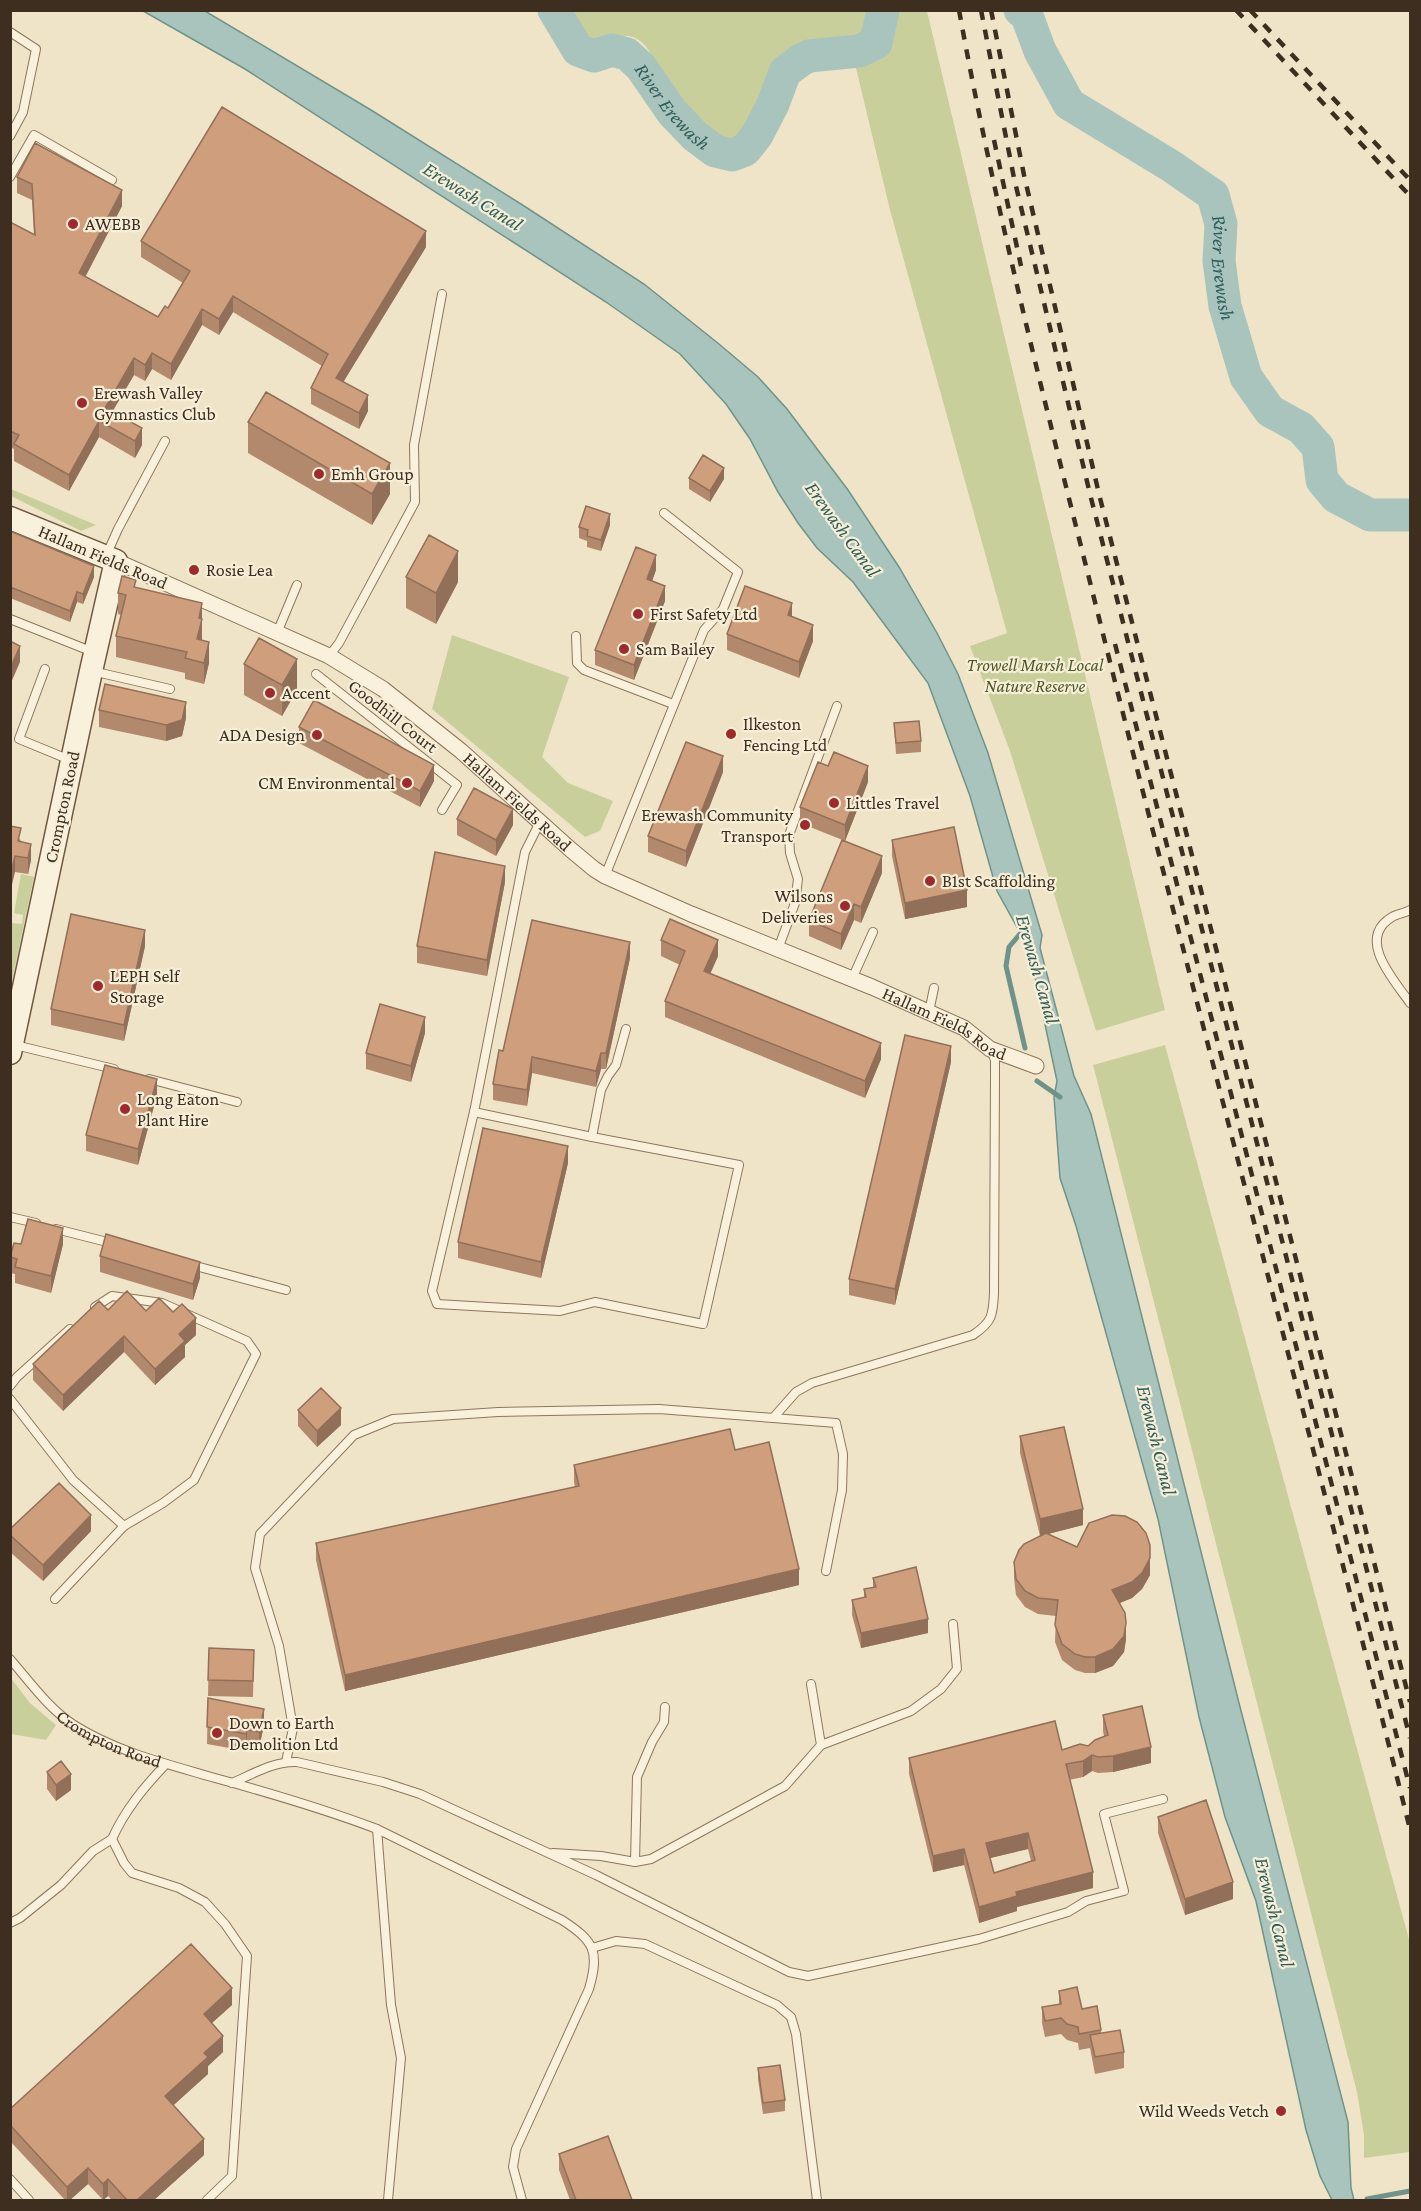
<svg xmlns="http://www.w3.org/2000/svg" width="1421" height="2211" font-family="'Crimson Pro',serif">
  <style>
    .green { fill: #c9cf9b }
    .water { fill: #a9c4bc; stroke: #6f938a; stroke-width: 1.5 }
    .lines { fill: none; stroke-linecap: round; stroke-linejoin: round }
    .stream { stroke: #6f938a; stroke-width: 5 }
    .river { stroke: #a9c4bc; stroke-width: 33 }
    .lane-casing { stroke: #8d765c; stroke-width: 10 }
    .street-casing { stroke: #8d765c; stroke-width: 17 }
    .secondary-casing { stroke: #6f573f; stroke-width: 25 }
    .lane { stroke: #faf1dc; stroke-width: 8 }
    .street { stroke: #faf1dc; stroke-width: 15 }
    .secondary { stroke: #faf1dc; stroke-width: 22 }
    .rail { stroke: #3d2e20; stroke-width: 4.5; stroke-dasharray: 10 10; stroke-linecap: butt }
    .wall { fill: #b2896c; fill-rule: evenodd }
    .shaded-wall { fill: #916f58 }
    .building { fill: #cf9f7d; stroke: #916f58; stroke-width: 1.5; fill-rule: evenodd }
    .poi-dot { fill: #9e2a2b; stroke: #f7eed8; stroke-width: 2 }
    .labels { text-anchor: middle; dominant-baseline: central; stroke-width: 4.5; stroke-linejoin: round; paint-order: stroke }
    .poi-label { font-size: 18px; fill: #3d2e20; stroke: #f7eed8; text-anchor: start }
    .street-label { font-size: 18px; fill: #3d2e20; stroke: #f7eed8 }
    .park-label { font-size: 18px; font-style: italic; fill: #4d5a26; stroke: #f7eed8 }
    .water-label { font-size: 20px; font-style: italic; fill: #2f5d5a; stroke: #f7eed8 }
  </style>
  <rect width="100%" height="100%" fill="#f0e4c8"/>
  <!-- green -->
  <path class="green" d="M897,10L927,11L1165,1010L1096,1031L1010,751L970,646L1007,633L890,210L855,64C884,49 893,44 897,10Z
    M563,11H873L870,39C848,55 819,39 795,50C764,62 765,148 730,148C726,148 719,147 717,145C713,142 711,137 708,134C694,119 672,108 663,88C656,72 654,47 635,38C621,32 600,42 585,44L577,37Z
    M11,489L96,525L81,531L11,496Z
    M452,635L569,677L542,757L568,783L613,801L600,831L585,837L432,709Z
    M21,874L34,877L11,985V928L12,923L22,924L23,915L14,913Z
    M1165,1045L1410,1943V2152L1364,2158V2135L1357,2092L1093,1065Z
    M10,1677L30,1703L56,1725L46,1740L11,1734Z"/>
  <!-- water -->
  <path class="water" d="M143,11H205L371,110L521,204L644,284L719,344L758,377L787,409L848,490L899,567L937,633L958,674L988,753L1042,935L1040,948L1074,1076L1091,1114L1239,1703L1348,2122L1351,2188L1354,2200H1332L1320,2176L1306,2130L1256,1901L1225,1817L1199,1717L1158,1519L1076,1226L1060,1178L1054,1097L1057,1081L1029,949L997,891L970,796L928,683L853,582L817,548L798,523L778,492L750,439L726,404L680,354L606,302L245,69Z"/>
  <g class="lines">
    <!-- stream -->
    <path class="stream" d="M1025,928L1009,947L1006,966L1025,1048
      M1037,1081L1060,1097
      M1367,2199L1410,2191"/>
    <!-- river -->
    <g class="river">
      <path id="s1" d="M554,10L578,50L594,56L612,50L627,54L641,67L672,112L695,136L715,151L732,155L745,150L757,135L773,104L785,72L801,60L809,56L859,51L876,43L883,10"/>
      <path id="s2" d="M1020,10L1027,16L1040,51L1069,104L1171,166L1213,195L1221,224L1219,261L1225,306L1246,377L1270,411L1301,428L1318,447L1322,480L1336,497L1370,515H1410"/>
    </g>
    <defs>
      <g id="lane">
        <path d="M10,32L36,49L23,112L10,136"/>
        <path d="M10,177L34,135L112,180"/>
        <path d="M106,556L118,529L165,441"/>
        <path d="M10,619L93,652"/>
        <path d="M277,633L297,585"/>
        <path d="M576,636L577,663L584,670L673,704"/>
        <path d="M329,656L339,643L415,502L414,445L442,294"/>
        <path d="M45,669L19,739L70,760"/>
        <path d="M92,671L170,689"/>
        <path d="M316,674L457,785L442,810"/>
        <path d="M540,822L525,852L474,1112L432,1291L437,1304L560,1311L595,1302L703,1324L739,1165L592,1137L601,1090L608,1076L616,1065L626,1029"/>
        <path d="M605,876L704,630L723,609L738,572L664,513"/>
        <path d="M1410,910C1405,913 1397,914 1392,917C1355,939 1395,981 1410,1003"/>
        <path d="M778,949L795,903L798,879L790,853L789,835L837,706"/>
        <path d="M852,979L873,932"/>
        <path d="M929,1012L934,988"/>
        <path d="M15,1045L114,1069"/>
        <path d="M149,1079L237,1102"/>
        <path d="M474,1112L592,1137"/>
        <path d="M10,1217L36,1223"/>
        <path d="M56,1229L111,1243"/>
        <path d="M192,1265L286,1290"/>
        <path d="M10,1386L17,1377L70,1329"/>
        <path d="M10,1399L73,1480L124,1526L163,1503L194,1480L256,1354L247,1341L162,1303L112,1296L95,1307"/>
        <path d="M773,1418L836,1423L843,1454L842,1490L826,1571"/>
        <path d="M55,1599L124,1526"/>
        <path id="s3" d="M10,1659C30,1682 49,1709 74,1725C117,1752 167,1764 215,1778C270,1793 324,1809 377,1829L391,2005L401,2058L388,2200"/>
        <path d="M821,1745L911,1711L941,1689L957,1669L953,1624"/>
        <path d="M286,1762L293,1728L279,1646L255,1568L260,1534L354,1435L393,1419L498,1412L659,1409L773,1418L796,1392L812,1383L973,1335C992,1322 993,1316 994,1293L995,1072V1060L991,1050"/>
        <path d="M166,1764C144,1787 125,1810 112,1839L124,1863L132,1873L179,1888L205,1902L225,1924L247,1956L232,2176L207,2200"/>
        <path d="M232,1783C253,1774 274,1761 297,1762L383,1782L420,1794L596,1875L789,1972L808,1976L979,1939L1068,1912L1086,1901L1124,1891L1104,1814L1163,1799"/>
        <path d="M377,1829L562,1920C594,1941 600,1951 589,1989L516,2149L513,2167L522,2200"/>
        <path d="M553,1853L601,1856L635,1862L651,1859L785,1786L821,1745L811,1684"/>
        <path d="M635,1862L637,1777L652,1742L664,1722L665,1707"/>
        <path d="M10,1923L20,1918L61,1885L93,1851L112,1839"/>
        <path d="M592,1948L616,1941L645,1944L777,2005L791,2017L796,2034L817,2200"/>
        <path d="M10,2179L29,2200"/>
      </g>
      <g id="street">
        <path id="s4" d="M116,561L329,656L383,689L461,751L570,849L594,869L605,876L691,914L872,987L964,1028L990,1049L1036,1066"/>
      </g>
      <path id="secondary" d="M10,518L116,561L91,671L10,1053"/>
    </defs>
    <!-- lane casing -->
    <use href="#lane" class="lane-casing"/>
    <!-- street casing -->
    <use href="#street" class="street-casing"/>
    <!-- secondary casing -->
    <use href="#secondary" class="secondary-casing"/>
    <!-- lane -->
    <use href="#lane" class="lane"/>
    <!-- street -->
    <use href="#street" class="street"/>
    <!-- secondary -->
    <use href="#secondary" class="secondary"/>
    <!-- rail -->
    <path class="rail" d="M959,10C999,230 1056,445 1110,662C1208,1051 1312,1439 1410,1829
      M981,10L1014,178L1091,498L1410,1738
      M991,10L1024,175L1100,498L1410,1702
      M1236,10L1410,196
      M1250,10L1410,180
      M994,140L1021,266
      M1115,644L1410,1788"/>
  </g>
  <!-- wall -->
  <path class="wall" d="M17,177L122,206L85,277L158,317L168,308L183,283L141,257V241L426,247L343,382L368,411L359,429L311,404V388L322,366L233,312L219,335L202,325L171,380L152,369L145,381L134,375L112,412L142,445L135,458L99,437L69,491L14,461V449L10,447V222L34,235L32,200L17,193Z
    M248,422L390,494L372,525L248,453Z
    M689,478L724,479L710,502L689,489Z
    M610,525L601,551L587,547V541L579,538V527Z
    M10,531L94,577L83,604L77,602L70,622L10,598Z
    M656,570L652,581L665,601L634,680L595,665V650Z
    M406,577L458,582L436,624L406,608Z
    M136,587L202,625V640L209,663L204,684L185,679V673L116,657V636L121,615L118,614V593Z
    M792,617L813,641L799,678L727,650V634Z
    M244,664L297,690L282,716L244,695Z
    M99,710L186,718L182,736L166,741L99,727Z
    M894,723L921,741V752L896,754Z
    M299,727L434,781L420,807L299,743Z
    M828,766L868,782L845,841L800,823V807Z
    M723,772L686,867L648,852V836Z
    M457,819L513,825L496,856L457,835Z
    M10,826L21,841L31,860L28,874L15,872Z
    M892,840L967,907L905,919L892,856Z
    M882,873L861,923L854,920L841,950L809,936V920Z
    M505,882L487,976L417,963V946Z
    M661,940L718,956L710,974L881,1059L865,1098L665,1017V1001L680,965L661,956Z
    M145,946L124,1041L51,1025V1009Z
    M630,958L606,1069H601L596,1087L532,1073L527,1106L493,1100V1084L503,1051Z
    M425,1033L411,1082L366,1069V1053Z
    M951,1062L895,1305L849,1295V1279Z
    M157,1095L138,1165L86,1151V1135Z
    M568,1163L541,1278L458,1258V1242Z
    M21,1244H63L51,1293L15,1283V1274L10,1273V1255Z
    M100,1256L200,1278L193,1300L100,1272Z
    M108,1310L173,1312L196,1335L185,1345V1357L155,1385L124,1352L63,1411L33,1380V1364Z
    M298,1410L341,1425L317,1447L298,1426Z
    M1020,1436L1083,1525L1048,1534L1077,1547L1150,1561V1575L1142,1589L1132,1598L1120,1603L1126,1639L1124,1652L1113,1666L1095,1673H1085L1075,1670L1062,1660L1055,1642L1056,1616L1038,1614L1025,1607L1016,1595L1014,1578V1562L1040,1536L1020,1453Z
    M735,1450L799,1585L345,1691L316,1560V1543L575,1487L574,1482V1465Z
    M10,1529L91,1531L43,1581L10,1552Z
    M873,1578L928,1633L861,1648L852,1615V1600L864,1598V1589L873,1587Z
    M209,1648L254,1650L253,1697L208,1696Z
    M208,1698L264,1725L259,1748L247,1746L246,1751L207,1744Z
    M1103,1715L1151,1763L1113,1772L1098,1773L1092,1771L1083,1777L1069,1780L1093,1888L1017,1907V1911L979,1923L964,1865L933,1872L909,1774V1758L1062,1750L1088,1746L1104,1736L1103,1731ZM1028,1849L1031,1861L994,1873L990,1858Z
    M47,1772L71,1790L56,1801L47,1789Z
    M1158,1817L1233,1899L1185,1915L1158,1833Z
    M1059,1991L1082,2009L1101,2030V2034L1124,2052V2068L1095,2074L1090,2048L1079,2050L1078,2043L1067,2040L1061,2034L1045,2037L1042,2023V2007L1059,2004Z
    M232,2005L212,2023L223,2052L208,2066V2074L173,2105L204,2155L154,2200H112L108,2196L103,2200L88,2184L70,2200H65L10,2141V2109Z
    M758,2068L785,2100V2111L763,2114L758,2079Z
    M559,2154L632,2200H570L559,2170Z"/>
  <!-- shaded-wall -->
  <path class="shaded-wall" d="M122,190V206L79,289V273Z
    M426,231V247L336,394V378Z
    M233,296V312L219,335V319Z
    M202,309V325L171,380V364Z
    M152,353V369L145,381V365Z
    M134,358V375L105,424V408Z
    M368,395V411L359,429V413Z
    M99,421V437L69,491V475Z
    M142,428V445L135,458V441Z
    M390,463V494L372,525V494Z
    M724,468V479L710,502V491Z
    M610,514V525L601,551V540Z
    M458,551V582L436,624V593Z
    M656,555V570L647,595V579Z
    M94,566V577L83,604V594Z
    M665,586V601L634,680V665Z
    M77,592V602L70,622V611Z
    M202,603V641L197,639L199,618Z
    M792,603V620L788,615Z
    M813,625V641L799,678V662Z
    M209,642V663L204,684V663Z
    M20,646V662L10,685V669Z
    M297,659V690L282,716V685Z
    M186,702V718L182,736L166,741V725Z
    M723,756V772L686,867V851Z
    M434,765V781L420,807V791Z
    M868,766V782L845,841V825Z
    M513,809V825L496,856V840Z
    M31,844V860L28,874V858Z
    M15,856V872L10,893V877Z
    M882,856V873L861,923V907Z
    M505,866V882L487,976V960Z
    M967,890V907L905,919V903Z
    M854,904V920L841,950V934Z
    M145,930V946L124,1041V1025Z
    M718,940V956L704,988V971Z
    M630,942V958L606,1069V1053Z
    M425,1017V1033L411,1082V1066Z
    M881,1043V1059L865,1098V1081Z
    M951,1046V1062L895,1305V1289Z
    M601,1053V1069L596,1087V1071Z
    M532,1057V1073L527,1106V1090Z
    M157,1079V1095L138,1165V1149Z
    M568,1146V1163L541,1278V1262Z
    M63,1228V1244L51,1293V1276Z
    M200,1262V1278L193,1300V1284Z
    M196,1318V1335L185,1345V1357L155,1385V1369L179,1334Z
    M124,1336V1352L63,1411V1395Z
    M341,1408V1425L317,1447V1431Z
    M1083,1509V1525L1040,1536V1519Z
    M91,1515V1531L43,1581V1565Z
    M1150,1545V1575L1142,1589L1132,1598L1112,1606V1590Z
    M799,1569V1585L345,1691V1675Z
    M928,1619V1633L861,1648V1633Z
    M1126,1623V1639L1124,1652L1113,1666L1095,1673V1657Z
    M264,1709V1725L259,1748V1732Z
    M247,1730V1746L246,1751V1734Z
    M1151,1747V1763L1113,1772V1756Z
    M1092,1755V1771L1083,1777V1761Z
    M71,1774V1790L56,1801V1785Z
    M1028,1833V1849L986,1859V1843Z
    M964,1849V1865L933,1872V1856Z
    M1093,1872V1888L1017,1907V1911L979,1923V1907L1016,1892Z
    M1233,1882V1899L1185,1915V1899Z
    M232,1988V2005L204,2030V2014Z
    M223,2036V2052L208,2066V2074L165,2113V2096L204,2053Z
    M204,2139V2155L154,2200H137Z
    M88,2168V2184L70,2200H67V2187Z
    M108,2179V2196L103,2200V2184Z"/>
  <!-- building -->
  <path class="building" d="M222,107L426,231L336,378L368,395L359,413L311,388L328,354L233,296L219,319L202,309L171,364L152,353L145,365L134,358L105,408L142,428L135,441L99,421L69,475L14,444L19,435L10,431V222L35,235L32,184L17,177L35,143L122,190L79,273L158,317L165,306L168,308L190,271L141,241Z
    M266,392L390,463L372,494L248,422Z
    M703,455L724,468L710,491L689,478Z
    M586,506L610,514L601,540L587,536L588,530L579,527Z
    M10,531L94,566L83,594L77,592L70,611L10,587Z
    M429,535L458,551L436,593L406,577Z
    M636,547L656,555L647,579L665,586L634,665L595,650Z
    M122,576L136,580L134,587L202,603L199,618L202,619L197,639L209,642L204,663L185,658L187,652L116,636L126,595L118,593Z
    M745,586L792,603L788,615L813,625L799,662L727,634Z
    M259,638L297,659L282,685L244,664Z
    M10,641L20,646L10,669Z
    M105,684L186,702L182,720L166,725L99,710Z
    M314,700L434,765L420,791L299,727Z
    M919,721L921,741L896,743L894,723Z
    M686,742L723,756L686,851L648,836Z
    M834,752L868,766L845,825L800,807L818,762L828,766Z
    M474,788L513,809L496,840L457,819Z
    M10,826L21,828L18,841L31,844L28,858L15,856L10,877Z
    M954,827L967,890L905,903L892,840Z
    M842,840L882,856L861,907L854,904L841,934L809,920Z
    M435,852L505,866L487,960L417,946Z
    M71,914L145,930L124,1025L51,1009Z
    M670,919L718,940L704,971L881,1043L865,1081L665,1001L685,951L661,940Z
    M532,920L630,942L606,1053H601L596,1071L532,1057L527,1090L493,1084L499,1050L503,1051Z
    M380,1004L425,1017L411,1066L366,1053Z
    M905,1035L951,1046L895,1289L849,1279Z
    M105,1065L157,1079L138,1149L86,1135Z
    M483,1128L568,1146L541,1262L458,1242Z
    M28,1219L63,1228L51,1276L15,1267L17,1259L10,1257L14,1243L21,1244Z
    M106,1234L200,1262L193,1284L100,1256Z
    M127,1291L146,1311L159,1298L173,1312L182,1304L196,1318L179,1334L185,1341L155,1369L124,1336L63,1395L33,1364L99,1301L108,1310Z
    M321,1388L341,1408L317,1431L298,1410Z
    M1064,1427L1083,1509L1040,1519L1020,1436Z
    M730,1429L735,1450L769,1442L799,1569L345,1675L316,1543L579,1486L574,1465Z
    M59,1483L91,1515L43,1565L10,1535V1529Z
    M1112,1515L1125,1516L1137,1522L1146,1533L1150,1545V1558L1142,1573L1132,1582L1112,1590L1125,1613L1126,1623L1124,1636L1113,1649L1095,1657H1085L1075,1654L1062,1644L1055,1625L1058,1600L1038,1598L1025,1591L1016,1579L1014,1562L1019,1550L1024,1544L1046,1533L1077,1547L1089,1523Z
    M916,1567L928,1619L861,1633L852,1600L866,1597L864,1589L876,1587L873,1578Z
    M209,1648L254,1650L253,1681L208,1680Z
    M208,1698L264,1709L259,1732L247,1730L246,1734L207,1727Z
    M1142,1706L1151,1747L1113,1756L1098,1757L1092,1755L1083,1761L1066,1764L1093,1872L1016,1892L1017,1896L979,1907L964,1849L933,1856L909,1758L1055,1721L1062,1750L1080,1744L1088,1746L1095,1740L1108,1735L1103,1715ZM1028,1833L1035,1860L994,1873L986,1843Z
    M61,1761L71,1774L56,1785L47,1772Z
    M1206,1800L1233,1882L1185,1899L1158,1817Z
    M191,1944L232,1988L204,2014L223,2036L204,2053L208,2057L165,2096L204,2139L137,2200H127L108,2179L103,2184L88,2168L67,2187L10,2125V2109Z
    M1077,1987L1082,2009L1097,2006L1101,2030L1079,2034L1078,2027L1067,2024L1061,2018L1045,2021L1042,2007L1061,2004L1059,1991Z
    M1120,2030L1124,2052L1095,2057L1090,2035Z
    M780,2065L785,2100L763,2103L758,2068Z
    M608,2136L632,2200H576L559,2154Z"/>
  <!-- markers -->
  <g class="poi-dot">
    <circle cx="73" cy="224" r="6"/>
    <circle cx="82" cy="403" r="6"/>
    <circle cx="319" cy="474" r="6"/>
    <circle cx="194" cy="570" r="6"/>
    <circle cx="638" cy="614" r="6"/>
    <circle cx="624" cy="649" r="6"/>
    <circle cx="270" cy="693" r="6"/>
    <circle cx="731" cy="734" r="6"/>
    <circle cx="317" cy="735" r="6"/>
    <circle cx="407" cy="783" r="6"/>
    <circle cx="834" cy="803" r="6"/>
    <circle cx="805" cy="825" r="6"/>
    <circle cx="930" cy="881" r="6"/>
    <circle cx="845" cy="906" r="6"/>
    <circle cx="98" cy="986" r="6"/>
    <circle cx="125" cy="1109" r="6"/>
    <circle cx="217" cy="1733" r="6"/>
    <circle cx="1281" cy="2111" r="6"/>
  </g>
  <g class="labels">
    <!-- poi labels -->
    <g class="poi-label">
      <text x="85" y="224">AWEBB</text>
      <text x="94" y="393">Erewash Valley<tspan x="94" dy="21">Gymnastics Club</tspan></text>
      <text x="331" y="474">Emh Group</text>
      <text x="206" y="570">Rosie Lea</text>
      <text x="650" y="614">First Safety Ltd</text>
      <text x="636" y="649">Sam Bailey</text>
      <text x="282" y="693">Accent</text>
      <text x="743" y="724">Ilkeston<tspan x="743" dy="21">Fencing Ltd</tspan></text>
      <text x="305" y="735" text-anchor="end">ADA Design</text>
      <text x="395" y="783" text-anchor="end">CM Environmental</text>
      <text x="846" y="803">Littles Travel</text>
      <text x="793" y="815" text-anchor="end">Erewash Community<tspan x="793" dy="21">Transport</tspan></text>
      <text x="942" y="881">B1st Scaffolding</text>
      <text x="833" y="896" text-anchor="end">Wilsons<tspan x="833" dy="21">Deliveries</tspan></text>
      <text x="110" y="976">LEPH Self<tspan x="110" dy="21">Storage</tspan></text>
      <text x="137" y="1099">Long Eaton<tspan x="137" dy="21">Plant Hire</tspan></text>
      <text x="229" y="1723">Down to Earth<tspan x="229" dy="21">Demolition Ltd</tspan></text>
      <text x="1269" y="2111" text-anchor="end">Wild Weeds Vetch</text>
    </g>
    <!-- street labels -->
    <g class="street-label">
      <text transform="translate(103 557) rotate(23)">Hallam Fields Road</text>
      <text transform="translate(393 716) rotate(38)">Goodhill Court</text>
      <text stroke="none"><textPath href="#s4" startOffset="472">Hallam Fields Road</textPath></text>
      <text transform="translate(62 807) rotate(-78)">Crompton Road</text>
      <text stroke="none"><textPath href="#s4" startOffset="958">Hallam Fields Road</textPath></text>
      <text stroke="none"><textPath href="#s3" startOffset="130">Crompton Road</textPath></text>
    </g>
    <!-- park labels -->
    <g class="park-label">
      <text x="1035" y="665">Trowell Marsh Local<tspan x="1035" dy="21">Nature Reserve</tspan></text>
    </g>
    <!-- water labels -->
    <g class="water-label">
      <text stroke="none"><textPath href="#s1" startOffset="168">River Erewash</textPath></text>
      <text transform="translate(473 196) rotate(32)">Erewash Canal</text>
      <text stroke="none"><textPath href="#s2" startOffset="351">River Erewash</textPath></text>
      <text transform="translate(843 529) rotate(54)">Erewash Canal</text>
      <text transform="translate(1038 969) rotate(74)">Erewash Canal</text>
      <text transform="translate(1157 1440) rotate(76)">Erewash Canal</text>
      <text transform="translate(1275 1912) rotate(76)">Erewash Canal</text>
    </g>
  </g>
  <!-- border -->
  <rect width="1421" height="2211" fill="none" stroke="#3d2e20" stroke-width="24"/>
</svg>
